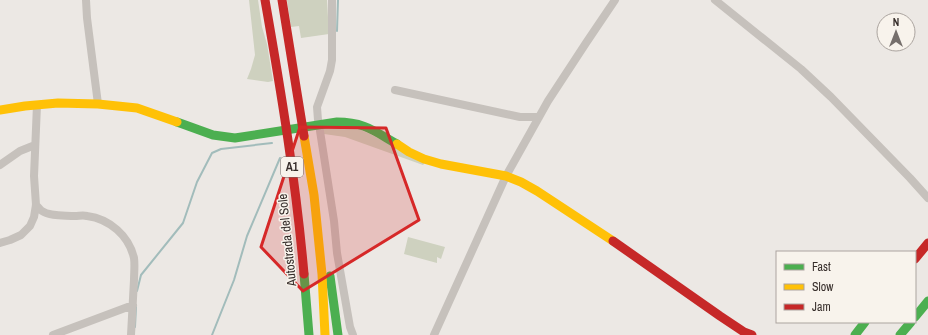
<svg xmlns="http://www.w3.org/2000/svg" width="928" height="335" font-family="'Archivo Narrow',sans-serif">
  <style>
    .green { fill: #ced1bf }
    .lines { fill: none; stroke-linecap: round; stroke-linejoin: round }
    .stream { stroke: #a2bcbb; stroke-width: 2 }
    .street { stroke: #c6c1bc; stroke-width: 8 }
    .fast { stroke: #4caf50; stroke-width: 9 }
    .slow { stroke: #ffc107; stroke-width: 9 }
    .jam { stroke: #c62828; stroke-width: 9 }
    .marked { fill: #d62828; fill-opacity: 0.2; stroke: #d62828; stroke-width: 3; stroke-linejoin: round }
    .labels { text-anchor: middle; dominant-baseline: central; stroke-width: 3; stroke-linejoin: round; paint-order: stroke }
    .shield { fill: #f8f3ec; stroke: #716965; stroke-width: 1 }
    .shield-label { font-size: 12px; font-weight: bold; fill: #372e2b }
    .street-label { font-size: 13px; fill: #372e2b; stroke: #f8f3ec }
  </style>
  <rect width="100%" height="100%" fill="#ece8e4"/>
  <!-- green -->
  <path class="green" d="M249,0H258L262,27L267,44L273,81L268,82L247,79L251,69L255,55Z
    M287,0H327L329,34L301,38L299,26L291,27Z
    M325,125L354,127L370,134L425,163L423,165L345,137L324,134L322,131Z
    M408,237L445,247L441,259L437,257V263L404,254Z"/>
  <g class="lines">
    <!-- stream -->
    <path class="stream" d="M337,31L338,0
      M137,291L141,275L183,223L197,182L212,153L221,149L272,143
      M135,327L136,307
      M212,335L234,280L247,236L280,158"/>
    <!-- street -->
    <path class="street" d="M86,0L87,18L98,104
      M715,0L801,69L831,97L910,178L928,198
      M395,90L520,117H539
      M318,120L317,107L330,71L332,60V0
      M320,131L334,221L337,253L350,327L353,335
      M0,165L20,151L35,145
      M36,205C38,207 40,210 42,211C51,217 65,215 75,216C79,216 83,215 87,216C110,219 129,236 134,258C135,265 134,273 134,280C133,298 132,317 131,335
      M0,243L10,240L21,235L30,226L34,217L36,205L34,176L37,105
      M53,335L133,305
      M434,335L506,176L548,101L586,43L615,0"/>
    <!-- fast -->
    <path class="fast" d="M177,122L213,135L235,138L337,122C364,122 374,131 397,144
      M304,274L309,335
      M330,276L338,335
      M915,317L928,301
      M855,335L865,322
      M900,335L911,322"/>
    <!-- slow -->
    <path class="slow" d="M0,110L25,106L58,103L98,104L137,108L177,122
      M304,136L314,195L322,274L325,335
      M397,144L409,152L424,159L441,164L506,176L521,182L537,191L613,241"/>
    <!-- jam -->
    <path class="jam" d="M265,0C281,91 296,182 304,274
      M282,0L304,136
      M613,241L720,316L744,332L752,335
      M915,259L928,243"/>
  </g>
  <!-- marked area -->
  <path class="marked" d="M300,127L386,128L419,220L303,291L261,247Z"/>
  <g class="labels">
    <!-- shield labels -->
    <rect class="shield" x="281" y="157" width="22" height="20" rx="3"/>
    <g class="shield-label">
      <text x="292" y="167">A1</text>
    </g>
    <!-- street labels -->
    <g class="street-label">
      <text transform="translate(287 240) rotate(-96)">Autostrada del Sole</text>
    </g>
  </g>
  <!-- legend -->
  <rect x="776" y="251" width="140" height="72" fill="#f8f3ec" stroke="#aba49f"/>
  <rect x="784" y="264" width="20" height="6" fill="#4caf50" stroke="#aba49f"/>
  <text x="812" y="271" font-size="12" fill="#372e2b">Fast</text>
  <rect x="784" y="284" width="20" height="6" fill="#ffc107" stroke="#aba49f"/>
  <text x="812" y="291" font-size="12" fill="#372e2b">Slow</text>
  <rect x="784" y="304" width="20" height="6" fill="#c62828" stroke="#aba49f"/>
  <text x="812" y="311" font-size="12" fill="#372e2b">Jam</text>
  <!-- north arrow -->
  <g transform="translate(896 32)"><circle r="19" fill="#f8f3ec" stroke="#aba49f"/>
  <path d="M0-3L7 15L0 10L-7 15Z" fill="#766f6c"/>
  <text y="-6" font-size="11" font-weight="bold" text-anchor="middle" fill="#372e2b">N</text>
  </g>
</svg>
